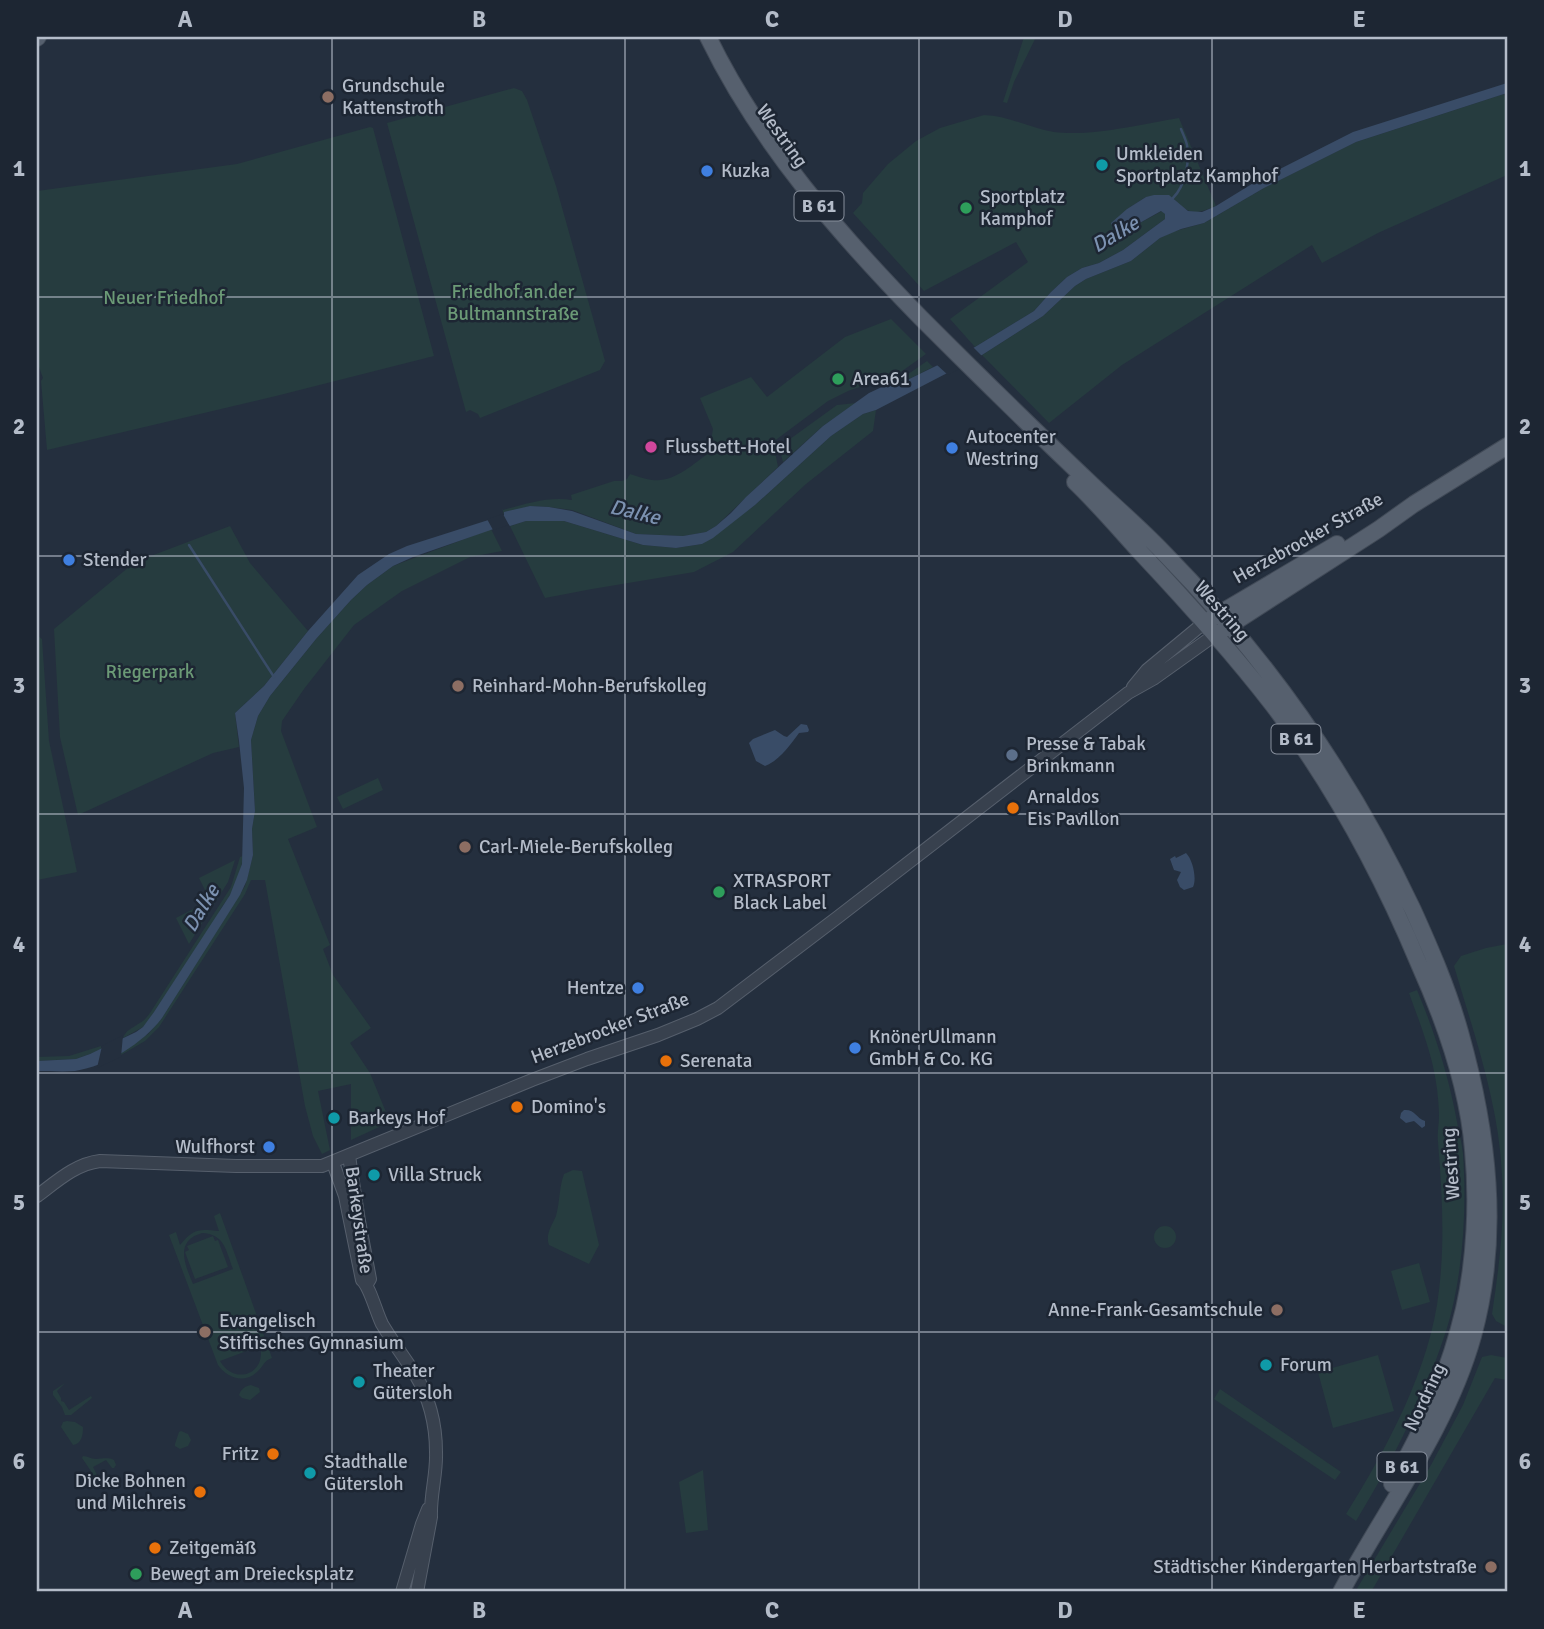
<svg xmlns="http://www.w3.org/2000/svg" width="1544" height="1629" font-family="Signika,sans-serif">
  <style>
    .green { fill: #263c3f; fill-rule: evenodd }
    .water { fill: #394c67 }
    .pier { fill: #242f3e }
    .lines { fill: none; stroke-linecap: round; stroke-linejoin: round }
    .stream { stroke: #394c67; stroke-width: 2.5 }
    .minor-casing { stroke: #565f6c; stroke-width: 14 }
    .major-casing { stroke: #414a57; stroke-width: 18 }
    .minor { stroke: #38414e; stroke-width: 12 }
    .major { stroke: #56606e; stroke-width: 16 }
    .grid { fill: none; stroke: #b4bcc9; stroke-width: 2; stroke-opacity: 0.55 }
    .education-dot { fill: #8d6e63; stroke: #1d2633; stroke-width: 2.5 }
    .culture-dot { fill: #0f9aa8; stroke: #1d2633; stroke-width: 2.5 }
    .shop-dot { fill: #3f7fe0; stroke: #1d2633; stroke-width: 2.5 }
    .leisure-dot { fill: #2e9e5b; stroke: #1d2633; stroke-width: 2.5 }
    .hotel-dot { fill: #d1479c; stroke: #1d2633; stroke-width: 2.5 }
    .service-dot { fill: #5c6f8a; stroke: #1d2633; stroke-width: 2.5 }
    .food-dot { fill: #e8710a; stroke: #1d2633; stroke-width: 2.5 }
    .labels { text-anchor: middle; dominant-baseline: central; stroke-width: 5; stroke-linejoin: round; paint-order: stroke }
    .shield { fill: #1d2633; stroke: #878f9c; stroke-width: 2 }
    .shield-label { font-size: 18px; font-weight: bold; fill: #b4bcc9 }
    .poi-label { font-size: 19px; fill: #b4bcc9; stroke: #1d2633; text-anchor: start }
    .street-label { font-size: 19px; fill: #b4bcc9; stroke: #1d2633 }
    .park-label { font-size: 19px; fill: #6b9a76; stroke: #1d2633 }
    .water-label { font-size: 21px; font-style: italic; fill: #7c92b1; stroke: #1d2633 }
    .neatline { fill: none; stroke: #b4bcc9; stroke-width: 2.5 }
    .grid-label { font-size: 23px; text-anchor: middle; font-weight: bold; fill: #b4bcc9 }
  </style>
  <rect width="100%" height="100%" fill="#242f3e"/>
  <!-- green -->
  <path class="green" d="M1024,37H1036L1014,82L1007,103L1003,102Z
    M514,88L522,91L527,100L556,186L605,361L600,370L480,418L478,414L470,410L466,412L387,123Z
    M1504,94L1507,101V175L1378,233L1322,263L1312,245L1122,365L1049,423L982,355L1043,316L1075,286L1086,279L1131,261L1160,238L1172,232L1204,223L1264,188L1356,142Z
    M984,115C1009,116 1030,128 1054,132C1090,137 1143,124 1179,118L1216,206C1194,215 1190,215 1173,198L1146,197L1127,209L1129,229L1162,211L1165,214V219L1123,250L1099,263L1082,268L1067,277L1051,292L1034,311L975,347L950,319L1028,262L1016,242L924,291L853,213L862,203L863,193L888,164L916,141L940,128Z
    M370,127L373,128L434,356L276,396L47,450L41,381L43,378L39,367L37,331V191L237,164Z
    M891,319L926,354L898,374L848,391L828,401L773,442L778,467L716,526L706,532L695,534L683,536L636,534L572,510L549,507L530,506L504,515L502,508L503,510C525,504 549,496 572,500L571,495L614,481H622L627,479L630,474C637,476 645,479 652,480C674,483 693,464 709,453L713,429L700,398L751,377L767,397L845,337Z
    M927,361L933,367L903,382L888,385L901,379Z
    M856,403L823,426L783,462L779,447L837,405Z
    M876,410L873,431L806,484L733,552L694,572L592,589L545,598L510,526L526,521H564L643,545L676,548L702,544L755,505L831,436L863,414Z
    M230,526L250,563L308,631L264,686L235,713L239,747L213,753L78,815L60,737L54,629L135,562Z
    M491,529L502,551L470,557L402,591L354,625L304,689L282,721L281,731L317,827L288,839L330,945L323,949L333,975L371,1028L350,1043L370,1073L390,1122L351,1140V1084L318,1091L330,1150L322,1154L313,1136L305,1106L265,880H251L245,894L159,1027L145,1041L121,1055V1052L148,1034L162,1018L245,886L253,855L252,829L255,811L251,740L258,716L270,696L316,639L351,600L367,585L393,566Z
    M37,635L42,639L49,741L77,872L37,880Z
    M378,778L383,790L343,809L337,797Z
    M243,856C242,868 236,884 230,895C226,903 220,907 218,915L149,1020L143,1027L123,1038C126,1030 131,1029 138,1024C143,1022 147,1017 150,1013L231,887L240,857Z
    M235,860L228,882L189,944L176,918L210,900L199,878Z
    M1507,944V1327L1496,1321L1492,1314C1499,1267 1505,1223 1502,1175C1499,1104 1474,1034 1454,966L1461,956L1486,948Z
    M1417,990C1435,1033 1449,1077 1457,1122C1459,1133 1462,1143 1463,1154C1467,1209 1463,1275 1447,1328C1425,1397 1393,1460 1356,1521L1346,1514C1386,1450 1431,1367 1439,1290C1445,1241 1442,1191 1438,1142C1437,1133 1439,1125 1439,1116C1439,1107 1438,1098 1437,1089C1433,1055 1420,1024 1409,993Z
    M101,1046V1050L76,1059L37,1061V1057L69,1056Z
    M573,1170L582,1171L599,1245L589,1264L549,1245C545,1235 552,1225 556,1216C560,1202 559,1187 564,1174Z
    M220,1213L272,1358C263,1361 264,1366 257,1372C244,1384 227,1378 218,1365L169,1235L176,1232L180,1245C194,1228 199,1229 219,1231L214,1216ZM202,1233C225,1234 226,1251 233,1269L193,1284C185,1265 174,1241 202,1233ZM260,1346C267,1374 234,1386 220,1361Z
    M1154 1237a11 11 0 1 1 22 0a11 11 0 1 1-22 0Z
    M213,1236L215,1241L218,1240L228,1267L195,1279L185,1252L189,1250L187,1246Z
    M1419,1263L1430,1302L1402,1310L1391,1271Z
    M1378,1355L1394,1411L1333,1428L1318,1372Z
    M1491,1355L1507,1358V1380L1495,1378L1371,1592H1355L1431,1465L1463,1405L1482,1357Z
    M65,1383L57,1391L61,1398V1401L64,1402L69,1410L91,1396L92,1398L71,1415H65L62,1407L53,1395V1391Z
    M251,1385L259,1388L260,1392L250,1400L242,1398L239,1395C241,1389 245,1386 251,1385Z
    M1220,1389L1341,1472L1335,1480L1214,1399Z
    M67,1421L75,1422L83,1427C83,1434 82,1444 73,1445L61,1427L63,1422Z
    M181,1431L188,1434L191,1440L188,1446L180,1449L175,1446V1444L179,1432Z
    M83,1456C88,1456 90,1459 96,1459C103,1459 107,1457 114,1460L116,1465L114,1468H112L106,1460L93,1467L97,1475L95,1477L82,1458Z
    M703,1470L708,1530L686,1533L679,1482Z"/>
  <!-- water -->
  <path class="water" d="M1507,83V93L1356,142L1264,188L1204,223L1181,229L1160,238L1131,261L1086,279L1075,286L1043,316L982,355L876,410L863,414L831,436L755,505L713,538L702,544L676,548L643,545L564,521H526L510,526L508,524L413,557L393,566L367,585L351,600L316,639L270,696L258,716L251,740L255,811L252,829L253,855L247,880L240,895L162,1018C143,1043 107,1066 75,1071C63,1072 49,1071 37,1071V1061L76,1059L90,1054L136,1032L143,1027L154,1012L230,895L242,864L244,788L239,741L235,713L264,686L308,631L358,575L389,554L407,546L504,515V512L530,506L549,507L572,511L636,534L683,536L706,532L716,526L731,513L746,497L823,426L869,393L884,386L903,382L975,347L1034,311L1051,292L1067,277L1082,268L1099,263L1123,250L1165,219V214L1161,211L1129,229L1114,231L1111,223L1127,209L1146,197L1154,195H1169L1188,211L1202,212L1216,206L1260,179L1353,132Z
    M801,724L807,725L809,730L808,732L799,733C790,745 780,760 765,766L756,761L749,743L753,739L775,730L784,736L787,737Z
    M1186,853C1193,860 1197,879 1193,887L1184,890L1180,887L1177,880L1181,872L1174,870L1170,859L1175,856L1176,858Z
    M1404,1110C1415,1109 1416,1118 1425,1121V1126L1422,1128L1414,1121L1406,1123L1400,1118L1401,1113Z"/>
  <!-- pier -->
  <path class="pier" d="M973,347L983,357L948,375L937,365Z
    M503,514L509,525L493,530L487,519Z
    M123,1035L121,1057L97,1068L102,1046Z"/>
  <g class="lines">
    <!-- stream -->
    <path class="stream" d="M1173,198C1185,186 1190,162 1187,145C1186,140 1183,134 1181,129
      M189,545L274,677"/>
    <defs>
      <path id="minor" d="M1133,687L1147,670L1205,622
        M349,1156L359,1221L370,1279L367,1284
        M333,1163L345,1196L362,1280C370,1287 376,1312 382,1324C392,1341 404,1357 415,1374C429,1397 436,1425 436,1452C437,1474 430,1495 431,1517L417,1592
        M37,1196C56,1182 75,1164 100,1161L236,1166H322L532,1080L587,1059L658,1035L697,1019L718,1008L838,917L1128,693L1153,679L1216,634
        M402,1592L422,1524L428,1509"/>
      <path id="major" d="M708,37C760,144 839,234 921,318C976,373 1032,428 1088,481C1113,505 1139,527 1163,552C1265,656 1351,778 1413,910C1431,950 1448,989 1460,1032C1488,1131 1501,1235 1473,1336C1447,1429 1386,1508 1341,1592
        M37,38L38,37
        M1075,482C1099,505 1120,530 1142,554C1188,603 1232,652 1273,705C1333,784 1381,873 1419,964C1445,1022 1468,1086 1473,1150C1478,1201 1475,1260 1464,1309C1450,1369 1423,1431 1392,1484
        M1212,618L1337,544
        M1224,629L1379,529L1414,504L1507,446"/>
    </defs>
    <!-- minor casing -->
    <use href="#minor" class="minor-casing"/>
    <!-- major casing -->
    <use href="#major" class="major-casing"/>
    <!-- minor -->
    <use href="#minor" class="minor"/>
    <!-- major -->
    <use href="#major" class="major"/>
  </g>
  <!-- grid -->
  <path class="grid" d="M332,37V1592M625,37V1592M919,37V1592M1212,37V1592M37,297H1507M37,556H1507M37,814H1507M37,1073H1507M37,1332H1507"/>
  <!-- markers -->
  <g class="education-dot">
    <circle cx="328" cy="97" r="7"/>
    <circle cx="458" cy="686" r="7"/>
    <circle cx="465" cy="847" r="7"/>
    <circle cx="1277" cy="1310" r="7"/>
    <circle cx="205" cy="1332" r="7"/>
    <circle cx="1491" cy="1567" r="7"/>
  </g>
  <g class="culture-dot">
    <circle cx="1102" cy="165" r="7"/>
    <circle cx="334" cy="1118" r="7"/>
    <circle cx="374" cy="1175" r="7"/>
    <circle cx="1266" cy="1365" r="7"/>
    <circle cx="359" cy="1382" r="7"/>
    <circle cx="310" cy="1473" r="7"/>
  </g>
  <g class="shop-dot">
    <circle cx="707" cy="171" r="7"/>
    <circle cx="952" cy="448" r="7"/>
    <circle cx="69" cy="560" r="7"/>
    <circle cx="638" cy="988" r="7"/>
    <circle cx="855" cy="1048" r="7"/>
    <circle cx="269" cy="1147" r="7"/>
  </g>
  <g class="leisure-dot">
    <circle cx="966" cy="208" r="7"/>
    <circle cx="838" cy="379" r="7"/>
    <circle cx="719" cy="892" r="7"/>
    <circle cx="136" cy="1574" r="7"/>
  </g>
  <circle class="hotel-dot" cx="651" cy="447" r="7"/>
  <circle class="service-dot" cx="1012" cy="755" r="7"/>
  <g class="food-dot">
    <circle cx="1013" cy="808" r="7"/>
    <circle cx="666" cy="1061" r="7"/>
    <circle cx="517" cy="1107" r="7"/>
    <circle cx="273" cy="1454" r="7"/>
    <circle cx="200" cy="1492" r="7"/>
    <circle cx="155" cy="1548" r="7"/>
  </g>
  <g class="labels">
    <!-- shield labels -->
    <g class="shield">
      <rect x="794.5" y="191.5" width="49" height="29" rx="5"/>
      <rect x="1271.5" y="724.5" width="49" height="29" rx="5"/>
      <rect x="1377.5" y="1452.5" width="49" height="29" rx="5"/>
    </g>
    <g class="shield-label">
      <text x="819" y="206">B 61</text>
      <text x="1296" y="739">B 61</text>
      <text x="1402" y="1467">B 61</text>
    </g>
    <!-- poi labels -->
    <g class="poi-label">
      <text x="342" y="86">Grundschule<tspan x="342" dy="22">Kattenstroth</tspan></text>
      <text x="1116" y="154">Umkleiden<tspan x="1116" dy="22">Sportplatz Kamphof</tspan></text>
      <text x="721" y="171">Kuzka</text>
      <text x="980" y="197">Sportplatz<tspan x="980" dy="22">Kamphof</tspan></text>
      <text x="852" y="379">Area61</text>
      <text x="966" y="437">Autocenter<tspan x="966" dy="22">Westring</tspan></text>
      <text x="665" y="447">Flussbett-Hotel</text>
      <text x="83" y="560">Stender</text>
      <text x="472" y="686">Reinhard-Mohn-Berufskolleg</text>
      <text x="1026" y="744">Presse &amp; Tabak<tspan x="1026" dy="22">Brinkmann</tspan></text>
      <text x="1027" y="797">Arnaldos<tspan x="1027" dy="22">Eis Pavillon</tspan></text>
      <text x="479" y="847">Carl-Miele-Berufskolleg</text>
      <text x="733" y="881">XTRASPORT<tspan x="733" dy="22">Black Label</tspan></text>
      <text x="624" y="988" text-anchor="end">Hentze</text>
      <text x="869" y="1037">KnönerUllmann<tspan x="869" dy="22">GmbH &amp; Co. KG</tspan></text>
      <text x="680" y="1061">Serenata</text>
      <text x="531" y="1107">Domino's</text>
      <text x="348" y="1118">Barkeys Hof</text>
      <text x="255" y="1147" text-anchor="end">Wulfhorst</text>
      <text x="388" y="1175">Villa Struck</text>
      <text x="1263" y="1310" text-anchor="end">Anne-Frank-Gesamtschule</text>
      <text x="219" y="1321">Evangelisch<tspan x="219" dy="22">Stiftisches Gymnasium</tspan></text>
      <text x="1280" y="1365">Forum</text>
      <text x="373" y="1371">Theater<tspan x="373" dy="22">Gütersloh</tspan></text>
      <text x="259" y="1454" text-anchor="end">Fritz</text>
      <text x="324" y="1462">Stadthalle<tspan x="324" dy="22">Gütersloh</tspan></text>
      <text x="186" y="1481" text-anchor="end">Dicke Bohnen<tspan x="186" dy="22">und Milchreis</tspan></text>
      <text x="169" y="1548">Zeitgemäß</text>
      <text x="1477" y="1567" text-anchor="end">Städtischer Kindergarten Herbartstraße</text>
      <text x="150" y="1574">Bewegt am Dreiecksplatz</text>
    </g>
    <!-- street labels -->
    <g class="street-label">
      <text transform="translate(782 136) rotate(54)">Westring</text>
      <text transform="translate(1308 538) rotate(-29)">Herzebrocker Straße</text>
      <text transform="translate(1222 611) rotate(49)">Westring</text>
      <text transform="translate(610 1028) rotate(-21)">Herzebrocker Straße</text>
      <text transform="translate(1451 1164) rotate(-94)">Westring</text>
      <text transform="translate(359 1220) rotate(82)">Barkeystraße</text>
      <text transform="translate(1425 1397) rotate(-65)">Nordring</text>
    </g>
    <!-- park labels -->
    <g class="park-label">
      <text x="513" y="292">Friedhof an der<tspan x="513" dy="22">Bultmannstraße</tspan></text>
      <text x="164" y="298">Neuer Friedhof</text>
      <text x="150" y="672">Riegerpark</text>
    </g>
    <!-- water labels -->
    <g class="water-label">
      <text transform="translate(1115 234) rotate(-31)">Dalke</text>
      <text transform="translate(635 512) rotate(13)">Dalke</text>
      <text transform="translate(201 908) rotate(-59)">Dalke</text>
    </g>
  </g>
  <!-- border -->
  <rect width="1544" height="1629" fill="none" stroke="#1d2633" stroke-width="77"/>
  <rect x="38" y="38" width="1468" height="1552" class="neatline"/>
  <g class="grid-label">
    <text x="185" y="27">A</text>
    <text x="479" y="27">B</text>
    <text x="772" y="27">C</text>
    <text x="1065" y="27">D</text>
    <text x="1359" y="27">E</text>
    <text x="19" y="176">1</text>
    <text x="1525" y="176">1</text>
    <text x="19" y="434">2</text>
    <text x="1525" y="434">2</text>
    <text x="19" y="693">3</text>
    <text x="1525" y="693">3</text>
    <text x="19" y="952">4</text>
    <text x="1525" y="952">4</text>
    <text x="19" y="1210">5</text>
    <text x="1525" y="1210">5</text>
    <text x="19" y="1469">6</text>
    <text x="1525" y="1469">6</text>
    <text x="185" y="1618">A</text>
    <text x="479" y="1618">B</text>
    <text x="772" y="1618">C</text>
    <text x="1065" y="1618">D</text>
    <text x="1359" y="1618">E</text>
  </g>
</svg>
